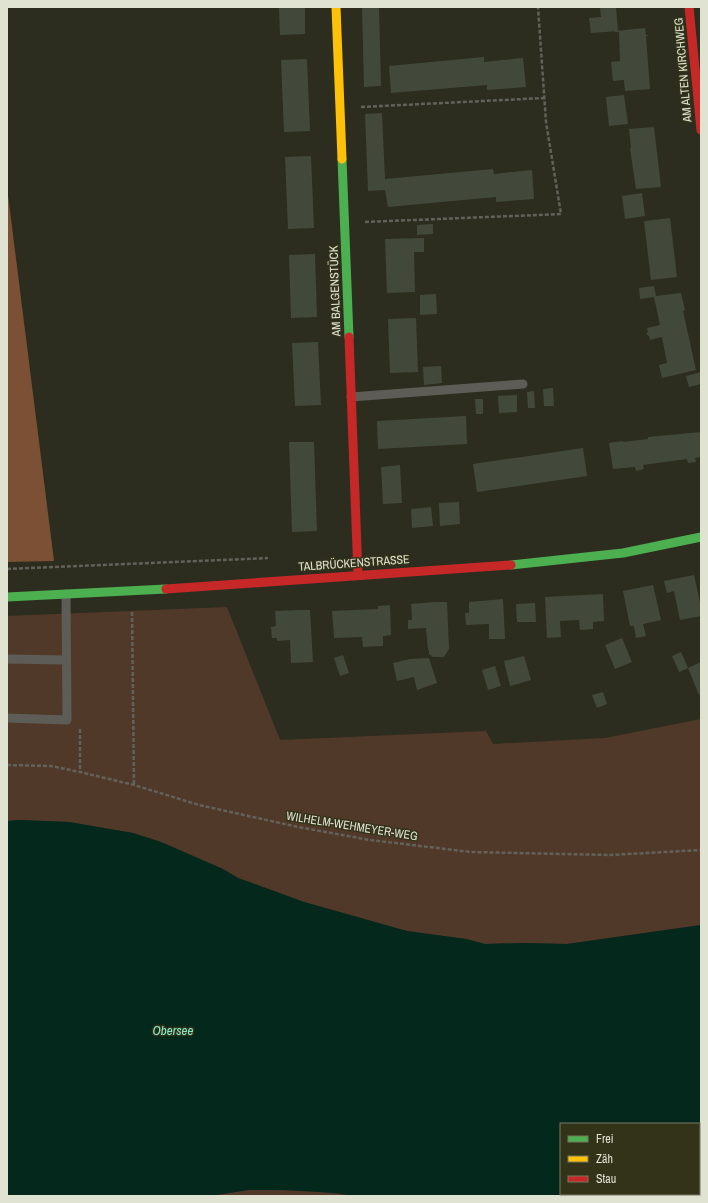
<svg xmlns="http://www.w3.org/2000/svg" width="708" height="1203" font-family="'Archivo Narrow',sans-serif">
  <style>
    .green { fill: #513929 }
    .forest { fill: #7b5035 }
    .water { fill: #05281d; fill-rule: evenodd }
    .building { fill: #42493b }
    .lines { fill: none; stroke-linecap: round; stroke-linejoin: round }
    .path { stroke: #62615a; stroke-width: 2.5; stroke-dasharray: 4 2; stroke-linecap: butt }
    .lane { stroke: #5d5c56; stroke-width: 9 }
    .fast { stroke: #4caf50; stroke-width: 9 }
    .slow { stroke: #ffc107; stroke-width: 9 }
    .jam { stroke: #c62828; stroke-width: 9 }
    .labels { text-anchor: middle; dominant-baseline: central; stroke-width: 3; stroke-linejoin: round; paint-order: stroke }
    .street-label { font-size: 12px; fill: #e0e2d2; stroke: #323319 }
    .water-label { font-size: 13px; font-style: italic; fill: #84ecca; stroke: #323319 }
  </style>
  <rect width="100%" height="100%" fill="#2c2d1f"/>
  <!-- green -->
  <path class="green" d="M227,607L280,740L486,731L493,744L605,738L701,719V925L567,944L524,943L485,944L466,939L407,931L304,902L238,878L223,869L161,842L133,833L69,822L19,820L7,821V616Z
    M248,1190C284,1190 320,1191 355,1196H210Z"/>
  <!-- forest -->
  <path class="forest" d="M7,187L54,561L7,562Z"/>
  <!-- water -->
  <path class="water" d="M19,820L69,822L133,833L161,842L223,869L238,878L304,902L407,931L466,939L485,944L524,943L567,944L701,925V1196H355L337,1193L287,1190H248L210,1196H7V821ZM561,1124H699V1194H561Z"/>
  <!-- building -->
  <path class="building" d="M279,7H305V34L280,35Z
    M362,7H379L381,86L364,87Z
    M600,7H616L618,31L591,33L589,18L601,17Z
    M645,28L646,35H647L648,36H646L650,89L625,91L624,80L613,81L611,62L620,61L619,32H615V31Z
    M484,57V62L523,58L526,87L487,90V85L391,93L389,66Z
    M307,59L310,131L284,132L281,60Z
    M624,95L628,124L609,126L606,97Z
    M382,113L385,179L493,169L494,174L532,170L534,199L496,202V197L388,207L385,190L368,191L365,114Z
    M654,127L661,187L636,189L630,148H631L629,129Z
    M311,156L314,228L288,229L285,157Z
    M642,193L645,216L625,219L622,196Z
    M670,218L677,277L651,280L644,221Z
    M433,224V234L417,235V225Z
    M424,238V252H414L415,292L387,293L385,239Z
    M315,254L317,317L291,318L289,255Z
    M654,286L656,296L681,293L685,310L683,311L696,370L662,378L659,365L667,363L662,337L650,340L649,336L646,334L648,332L647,328L660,325L654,297L640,299L639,288Z
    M436,294L437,314L420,315V295Z
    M416,318L418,372L390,373L388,319Z
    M318,342L321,405L295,406L292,343Z
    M441,366L442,383L424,385L423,367Z
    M701,372V384L689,387L686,376Z
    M553,388L554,406H544L543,389Z
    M534,391L535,408H528L527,392Z
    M517,395V412L499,413L498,396Z
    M475,399H483V414H476Z
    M466,416L467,444L378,449L377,421Z
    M701,432V457L695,458L696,462L688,463L687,459L643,465L644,469L636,471L635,467L613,469L609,443L623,441V442L648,439V437Z
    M289,442H314L317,531L292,532Z
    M583,448L587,476L477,492L473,464Z
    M400,465L402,503L383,504L381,467Z
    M459,502L460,524L440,526L439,503Z
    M431,507L433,526L412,528L411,509Z
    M694,575L701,607V616L680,620L674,591L667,593L664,581Z
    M653,585L661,620L643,624L646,636L636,638L634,626H630L623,591Z
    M603,594L604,621L593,622V629L580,630L579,620L560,621L561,637L547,638L545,597Z
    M503,599L505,639H489V624L466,625L465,613H469V602Z
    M435,602H447L449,649L444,657H433L429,654V650H428L426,628L408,629V620H412L411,604Z
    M535,603L536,622H517L516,604Z
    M390,605L391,635L383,636V646L363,647L362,637L334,638L332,611L378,609V606Z
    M299,610H310L313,662L291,663L290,640L277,641V638H272L271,627L276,626L275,611Z
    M622,638L632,662L615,669L605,645Z
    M681,652L688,668L679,672L672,656Z
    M343,655L349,673L340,676L334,658Z
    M524,656L531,680L510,686L504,661Z
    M429,658L437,683L417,690L414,677L397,681L393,663L410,659Z
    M701,662V694L699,695L688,668Z
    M495,666L501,686L488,690L482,670Z
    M603,692L607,704L597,708L592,695Z"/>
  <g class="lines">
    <!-- path -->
    <path class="path" d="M361,107L544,98
      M365,222L561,214L546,122L538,7
      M7,569L268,558
      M132,612L134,785
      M80,729V772
      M7,765L51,766L80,772L134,785L199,805L298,827L370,840L471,852L610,855L701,850"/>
    <!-- lane -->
    <path class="lane" d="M351,397L523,384
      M7,659L66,660
      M7,718L67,720L66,594"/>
    <!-- fast -->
    <path class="fast" d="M342,159L349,337
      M511,565L623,553L701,537
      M7,597L166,589"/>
    <!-- slow -->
    <path class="slow" d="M336,7L342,159"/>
    <!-- jam -->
    <path class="jam" d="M689,7L701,130
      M349,337L358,575
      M166,589L511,565"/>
  </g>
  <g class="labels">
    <!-- street labels -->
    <g class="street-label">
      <text transform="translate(683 70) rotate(-95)">AM ALTEN KIRCHWEG</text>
      <text transform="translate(335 291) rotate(-92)">AM BALGENSTÜCK</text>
      <text transform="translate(354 563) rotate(-4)">TALBRÜCKENSTRASSE</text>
      <text transform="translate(352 826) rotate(9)">WILHELM-WEHMEYER-WEG</text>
    </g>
    <!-- water labels -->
    <g class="water-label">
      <text x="173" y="1030">Obersee</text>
    </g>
  </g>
  <!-- border -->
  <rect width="708" height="1203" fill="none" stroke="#e0e2d2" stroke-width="16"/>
  <!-- legend -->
  <rect x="560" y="1123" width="140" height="72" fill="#323319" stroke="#787963"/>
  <rect x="568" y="1136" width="20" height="6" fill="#4caf50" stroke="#787963"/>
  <text x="596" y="1143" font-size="12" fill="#e0e2d2">Frei</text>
  <rect x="568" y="1156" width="20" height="6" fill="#ffc107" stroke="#787963"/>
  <text x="596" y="1163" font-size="12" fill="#e0e2d2">Zäh</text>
  <rect x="568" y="1176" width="20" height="6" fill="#c62828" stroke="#787963"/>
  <text x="596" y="1183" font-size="12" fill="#e0e2d2">Stau</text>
</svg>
